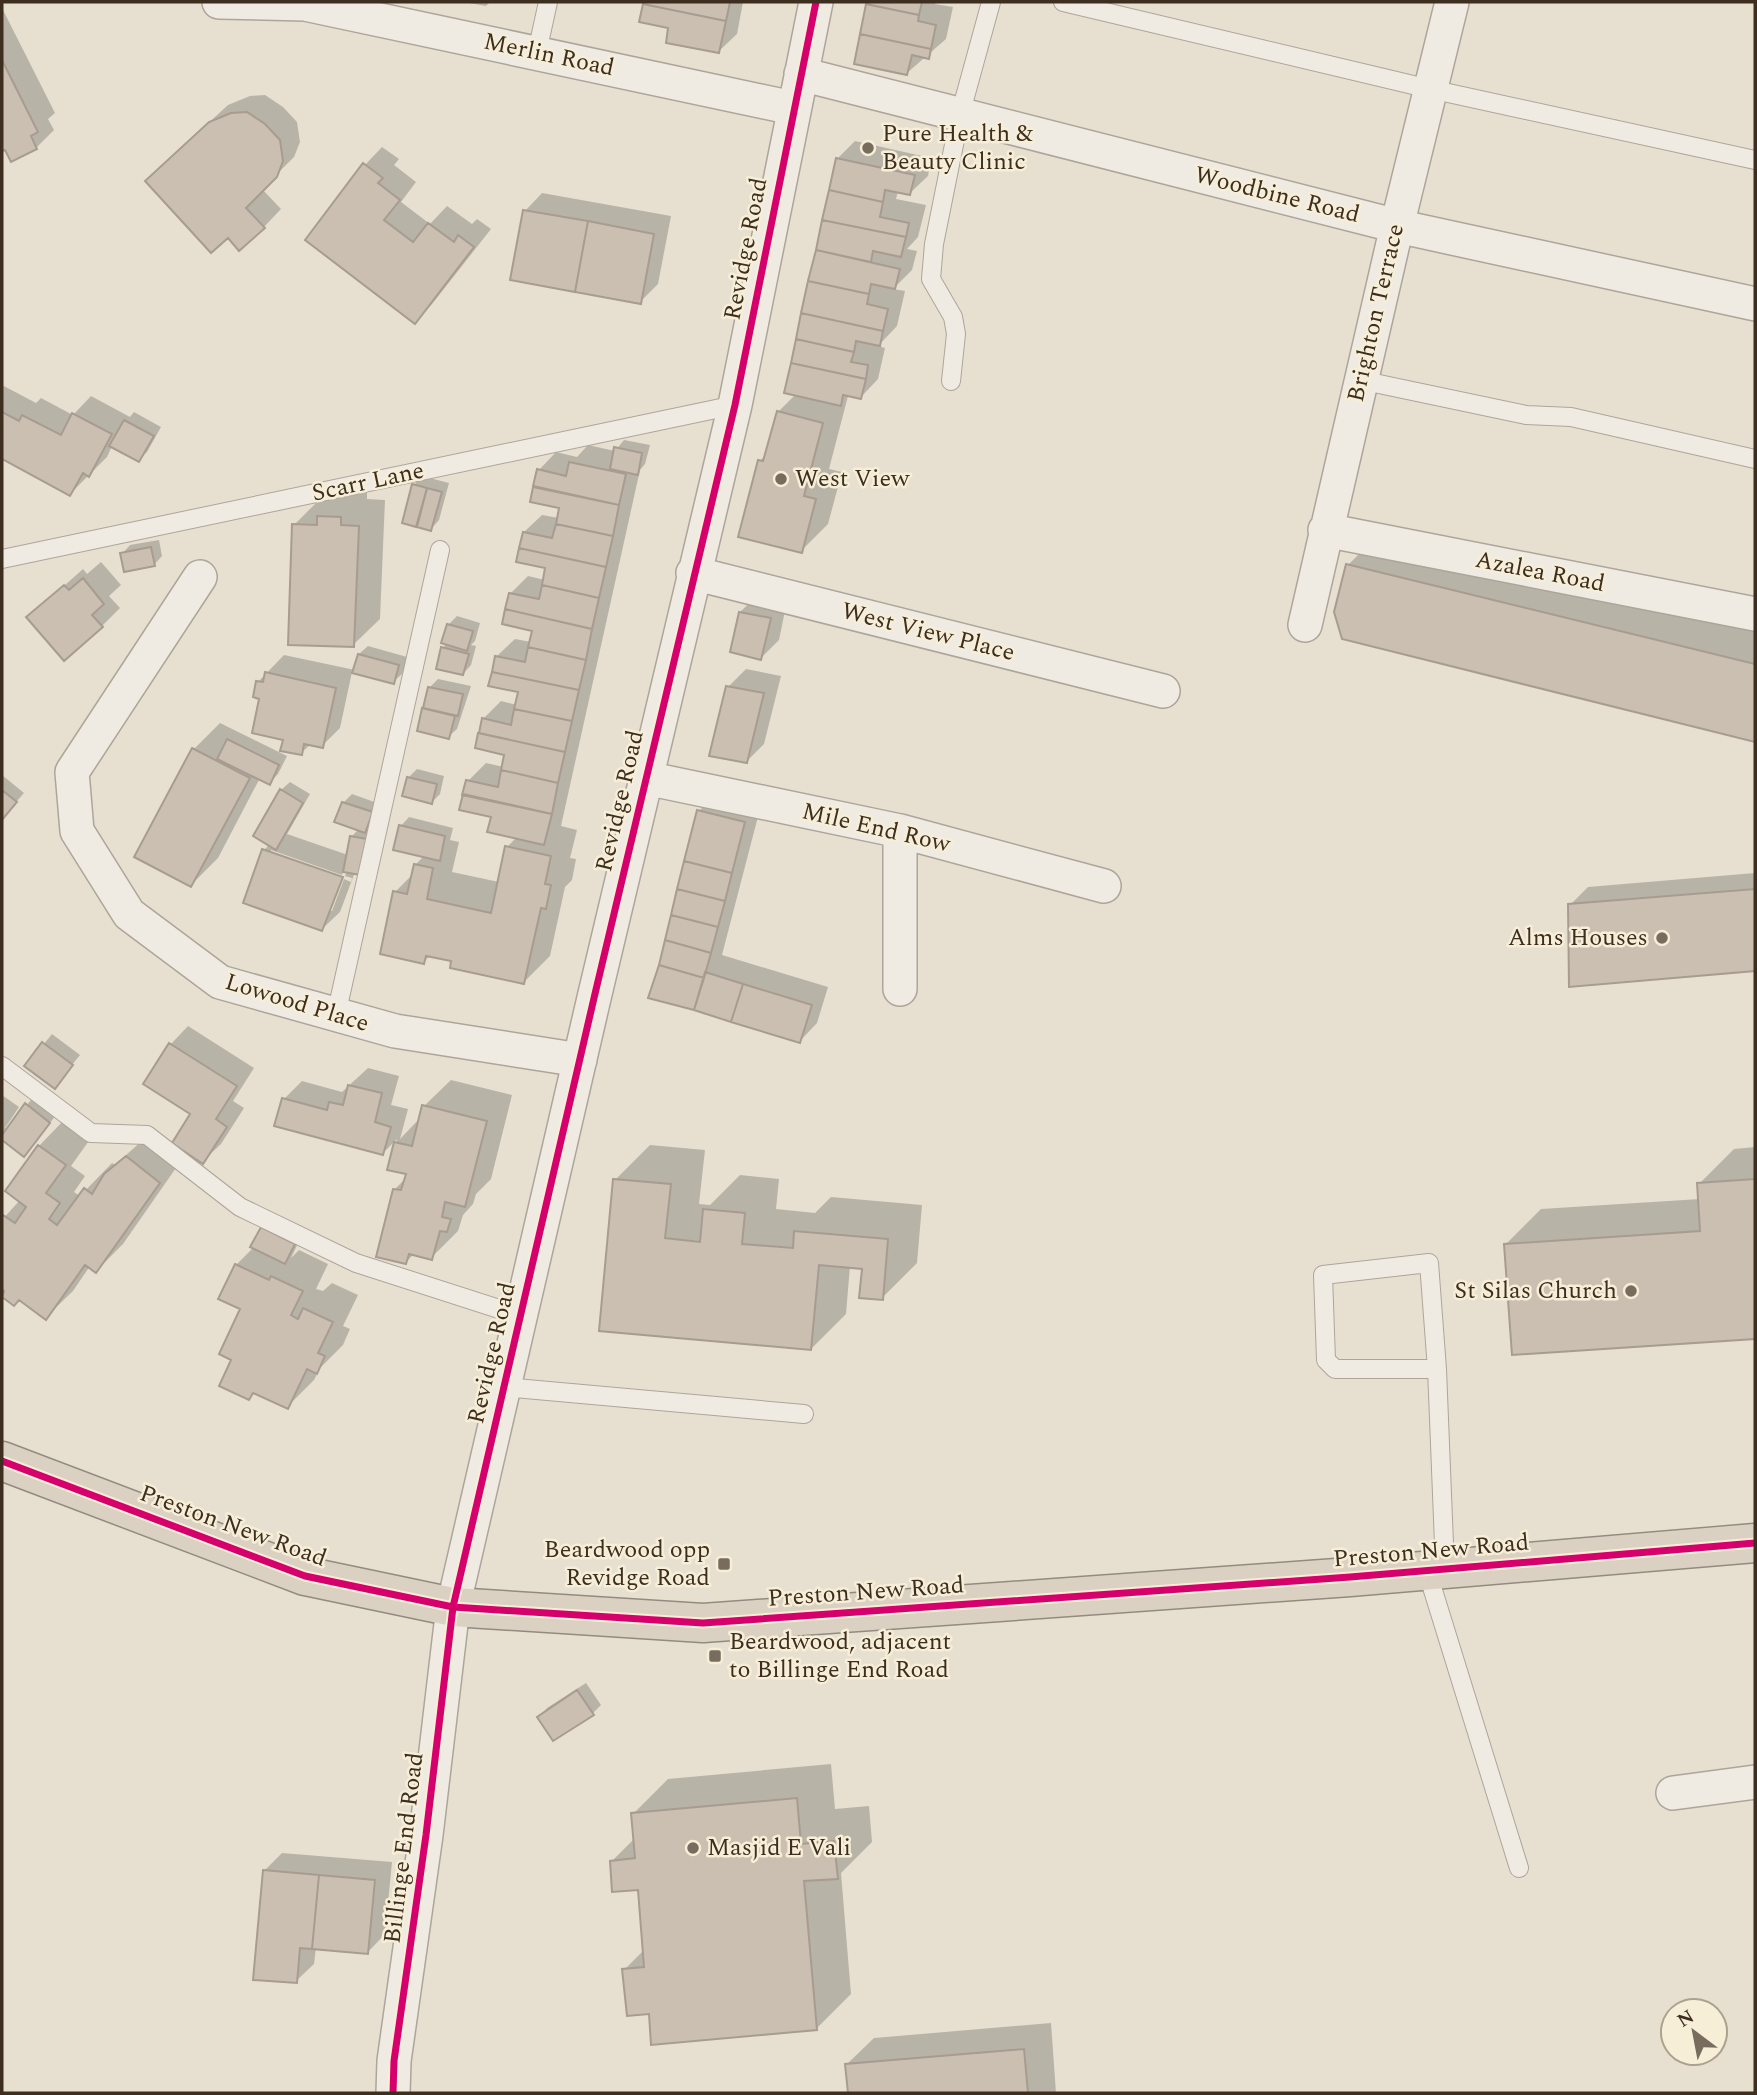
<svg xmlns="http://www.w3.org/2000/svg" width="1757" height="2095" font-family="Spectral,serif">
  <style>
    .shadow { fill: #0003; fill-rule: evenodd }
    .building { fill: #cbbfb2; stroke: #a89c90; stroke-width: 2 }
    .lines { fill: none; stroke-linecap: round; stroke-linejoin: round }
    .lane-casing { stroke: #ada599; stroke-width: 20 }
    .street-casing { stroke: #ada599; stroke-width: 36 }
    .highway-casing { stroke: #928b80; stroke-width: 41 }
    .lane { stroke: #efebe3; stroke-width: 18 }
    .street { stroke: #efebe3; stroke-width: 33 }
    .highway { stroke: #dad1c2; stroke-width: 38 }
    .cycleway-casing { stroke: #f7eed8; stroke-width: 11 }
    .cycleway { stroke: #d6006c; stroke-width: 7 }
    .poi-dot { fill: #786c5e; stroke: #f7eed8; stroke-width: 2.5 }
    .labels { text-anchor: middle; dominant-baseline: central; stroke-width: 5; stroke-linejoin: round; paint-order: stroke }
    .street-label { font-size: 24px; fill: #3d2e20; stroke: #f7eed8 }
    .poi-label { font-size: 24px; fill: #3d2e20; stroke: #f7eed8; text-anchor: start }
  </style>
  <rect width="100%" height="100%" fill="#e7e0d1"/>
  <!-- shadow -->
  <path class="shadow" d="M463,2H490L486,6Z
    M646,2H743L737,34L719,51L670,26L642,20Z
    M868,2H935V4L953,7L946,39L907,73L856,63Z
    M2,8L55,113L48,119L54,130L36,148L5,147L2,149Z
    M265,95L283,107L297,122L300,142L294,157L262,189L281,209L264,227L165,163L228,105L250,96Z
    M855,141L931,158L928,176L910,193L898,191L896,199L926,205L918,237L907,249L917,251L912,270L893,289L905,291L897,326L878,346L885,348L878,379L861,397L848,396L829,469L842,472L828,524L801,551L760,461L767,453L778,412L796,394L786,392L837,159Z
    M382,147L399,159L394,165L416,182L401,202L430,224L447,206L472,224L477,219L491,229L432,304L415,322L365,165Z
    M542,193L671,216L658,284L640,302L525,211Z
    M2,385L36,403L41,398L73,415L91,396L130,417L134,412L161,427L147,452L138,460L112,446L107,457L70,494L2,457Z
    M624,440L650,445L645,464L640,470L561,826L577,830L570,858L576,859L572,880L565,887L550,956L523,983L453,960L431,955L423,962L395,892L413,874L415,865L425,855L401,826L409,817L453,828L450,840L459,842L452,872L499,882L507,847L517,837L493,816L468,781L486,763L504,767L506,754L477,747L483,719L501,701L517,705L520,691L497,656L515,639L531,642L534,630L510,594L528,576L545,580L547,567L524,532L542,515L559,518L561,507L532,501L539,470L556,452L577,457L588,445L615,451Z
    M422,476L449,483L439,520L431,529L404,522L414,485Z
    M345,490L367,491V499L385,500L380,619L353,645L294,525L321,498L336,499Z
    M1383,530L1755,621V740L1344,637L1348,565Z
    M159,540L162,556L154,565L122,554L130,545Z
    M101,562L121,585L109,596L120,608L102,626L29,617L83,569L87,574Z
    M758,595L787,601L779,640L761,658L740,612Z
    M457,616L480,623L475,641L471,645L476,646L471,665L463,674L443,648L447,643L448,625Z
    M368,646L407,657L402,674L393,682L352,672L340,728L322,746L311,744L301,753L285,738L261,697L258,682L284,655L355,670L359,654Z
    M746,669L781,676L764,744L747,761L728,687Z
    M438,679L471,686L457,729L448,737L419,730L429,688Z
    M220,723L287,756L278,774L269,783L260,778L218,858L191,885L194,749Z
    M417,769L444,776L440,794L432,802L409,777Z
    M2,775L24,793L2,818Z
    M290,782L310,794L287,834L348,855L351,837L359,829L343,803L352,794L380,804L373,823L367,829L375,831L355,872L340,912L322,929L264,850L270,844L281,790ZM271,850L342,875L344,868L348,869L345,876L352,878L351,882L344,879L332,911H328L271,854Z
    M716,794L761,805L722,955L828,987L817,1023L800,1041L650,997L699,811Z
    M1755,873V970L1571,985L1570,905L1588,887Z
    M188,1026L254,1068L233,1101L244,1108L221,1144L203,1161L193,1114L145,1084L171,1044Z
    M52,1034L80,1055L54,1087L26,1066Z
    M368,1068L399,1076L391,1105L408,1109L400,1139L421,1117L424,1106L451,1080L512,1095L491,1179L476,1194L473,1204L463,1215L458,1231L431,1258L414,1254L406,1262L395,1189L407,1177L408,1173L389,1168L397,1139L383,1153L284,1099L302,1081L342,1092Z
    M2,1095L19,1107L5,1128L7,1130L34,1096L57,1114L24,1155L5,1140L2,1144Z
    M65,1119L91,1138L71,1166L85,1176L74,1192L80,1196L112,1163L115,1165L154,1130L185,1155L123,1244L96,1271L90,1266L73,1291L46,1317L2,1287V1220L20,1200L39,1146Z
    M650,1145L705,1150L699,1204L710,1205L740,1175L779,1179L776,1209L815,1213L831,1197L922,1205L917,1263L882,1298L864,1268L850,1266L846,1314L811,1349L601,1329L615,1180Z
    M1755,1147V1337L1513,1353L1506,1244L1541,1209L1700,1199L1699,1184L1734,1149Z
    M271,1219L302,1235L291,1258L299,1250L328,1264L316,1289L323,1291L332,1283L358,1295L343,1326L350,1329L343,1345L320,1368L314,1380L287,1407L255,1392L249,1398L234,1359L242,1308L236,1265L254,1247L262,1228Z
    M586,1683L601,1705L593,1713L539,1717L547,1708Z
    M831,1764L835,1809L869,1806L872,1842L841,1873L851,1994L816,2029L651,2013L624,1970L645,1949L639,1888L612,1861L635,1838L633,1814L668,1779Z
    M282,1853L392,1862L385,1934L368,1952L316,1947L314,1964L296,1981L264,1871Z
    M1051,2023L1056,2093H850L847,2064L874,2038Z"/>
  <!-- building -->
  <path class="building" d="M644,2H730L726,21L643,4Z
    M867,2H922L919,15L866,4Z
    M643,4L726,21L719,53L666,43L668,28L639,22Z
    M866,4L919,15L918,21L936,25L931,49L860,34Z
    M860,34L931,49L929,59L912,55L907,75L854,64Z
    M2,60L38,132L31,136L37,149L11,162L5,150L2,151Z
    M247,112L265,124L280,140L283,161L277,177L246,208L265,228L239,251L228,238L211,253L145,181L209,122L231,113Z
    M836,158L915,175L910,195L885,190L883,202L829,190Z
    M363,163L383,178L378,183L400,200L384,220L413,242L428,223L454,242L458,235L474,247L415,324L305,240Z
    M829,190L883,202L880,217L909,223L906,237L822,220Z
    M523,210L588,221L575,292L510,280Z
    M822,220L906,237L901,257L873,251L871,262L816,250Z
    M588,221L654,234L641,304L575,292Z
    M816,250L900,269L895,289L871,284L869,294L808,281Z
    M808,281L869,294L867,304L888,309L883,331L801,313Z
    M801,313L883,331L880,346L856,341L854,352L796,339Z
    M796,339L854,352L851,362L868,365L866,379L791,363Z
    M791,363L866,379L861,399L843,395L841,406L784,393Z
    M777,411L823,423L804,496L816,499L802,553L738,537L758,460L763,461Z
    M2,412L19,421L22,415L61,435L72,413L112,434L89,477L83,473L70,496L2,459Z
    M124,420L154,436L139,462L109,446Z
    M614,447L642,453L638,475L610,469Z
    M569,462L626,474L619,505L533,486L537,469L566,476Z
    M412,484L427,488L416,527L402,523Z
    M533,487L619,505L613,536L556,524L559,508L530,502Z
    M427,488L442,492L431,531L417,527Z
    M317,516L341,517V525L359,526L354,647L288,645L292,524L317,525Z
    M556,524L613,536L606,567L519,548L523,532L552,538Z
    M151,547L155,566L124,572L120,553Z
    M519,548L606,567L599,598L542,585L545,568L516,562Z
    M1346,564L1755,664V742L1342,639L1334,612Z
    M83,578L104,604L92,615L103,627L64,661L26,617L64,585L69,590Z
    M542,585L599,598L592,629L505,609L509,593L539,599Z
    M505,609L592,629L586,660L528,647L532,631L502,624Z
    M739,612L771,618L761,660L730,652Z
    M447,624L473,631L467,651L441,643Z
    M441,647L469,654L463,675L436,669Z
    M528,647L586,660L579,690L492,672L495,656L525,662Z
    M358,654L399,665L394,684L352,673Z
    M265,672L336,688L323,748L304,744L302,755L280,751L283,740L252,733L259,699L253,697L256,681L263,682Z
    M492,672L579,690L572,721L514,709L518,692L488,686Z
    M726,686L764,693L747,763L709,756Z
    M428,687L463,694L458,716L423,708Z
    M422,708L455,716L449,739L417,731Z
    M514,709L572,721L565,752L479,733L482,718L511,725Z
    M478,733L565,752L558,783L501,770L504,755L475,748Z
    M227,739L279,765L270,785L217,759Z
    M192,748L250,778L191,887L134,857Z
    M501,770L558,783L552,814L462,795L466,780L498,787Z
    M407,777L437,784L432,804L402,796Z
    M280,789L303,803L276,850L253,836Z
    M2,790L17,802L2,820Z
    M463,794L552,814L544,845L487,832L491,817L459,810Z
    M342,802L373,812L365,833L334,822Z
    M697,810L745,822L732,873L684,861Z
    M399,825L445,836L440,861L393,850Z
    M350,836L367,839L361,875L343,872Z
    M505,846L551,856L545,884L551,885L546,909L541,908L524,984L450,968L451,961L426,956L424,964L380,954L393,891L407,894L414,864L433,868L427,899L491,913Z
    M262,849L343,877L322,931L243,903Z
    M684,861L732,873L725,901L677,889Z
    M677,889L725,901L718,927L671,915Z
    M1755,889V971L1569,987L1568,904Z
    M671,915L718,927L711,953L665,940Z
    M665,940L711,953L704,978L659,965Z
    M659,965L704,978L694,1010L648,998Z
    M705,972L743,984L731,1022L694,1010Z
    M743,984L812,1005L800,1043L731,1022Z
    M42,1042L73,1065L55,1089L24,1066Z
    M169,1043L237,1086L216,1119L227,1127L203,1164L172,1143L190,1114L143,1084Z
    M348,1085L382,1093L375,1122L391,1127L383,1155L274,1126L282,1098L327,1110L329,1102L343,1105Z
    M25,1103L50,1123L24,1157L2,1140V1135Z
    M422,1105L487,1121L465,1207L445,1202L442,1217L451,1219L447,1232L440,1231L432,1260L409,1254L406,1264L376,1257L393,1189L401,1190L406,1174L387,1170L394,1142L412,1146Z
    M38,1145L66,1165L46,1193L60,1203L49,1219L57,1225L84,1188L92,1194L104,1174L126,1156L160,1183L96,1273L85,1265L46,1320L19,1300L14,1306L2,1297L4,1291L2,1289V1217L3,1215L15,1223L26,1207L5,1191Z
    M613,1179L671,1184L665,1238L700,1242L703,1209L745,1213L742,1244L793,1248L794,1231L888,1239L883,1300L859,1298L862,1269L819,1265L811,1350L599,1331Z
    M1755,1179V1339L1512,1355L1504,1244L1700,1231L1697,1183Z
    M261,1227L295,1244L285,1264L250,1247Z
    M235,1264L269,1280L271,1276L303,1291L291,1315L298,1319L303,1308L333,1322L318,1353L325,1356L317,1374L307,1369L288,1409L253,1393L249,1400L219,1386L231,1360L219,1354L240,1309L218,1299Z
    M577,1690L594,1715L553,1741L537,1717Z
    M797,1798L801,1844L834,1841L838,1879L804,1881L817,2030L651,2045L649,2014L627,2016L622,1969L644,1967L638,1890L612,1892L610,1861L635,1858L631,1813Z
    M263,1870L319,1875L312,1949L300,1948L297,1983L253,1980Z
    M319,1875L375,1880L368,1954L312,1949Z
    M1024,2049L1028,2093H848L845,2064Z"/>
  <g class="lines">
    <defs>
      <path id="lane" d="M1063,2L1430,89L1755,160
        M537,52L548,2
        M1360,380L1526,415L1571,417L1755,459
        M951,381L956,334L953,317L931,279L934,244L960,115L991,2
        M2,559L735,405
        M336,1015L440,550
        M2,1066L91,1133L147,1135L240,1207L356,1263L521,1316
        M1437,1369H1335L1326,1360L1323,1275L1429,1263L1437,1369L1445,1569
        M504,1387L804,1414
        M1427,1571L1519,1868"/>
      <path id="street" d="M219,2L305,4L793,108
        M801,74L1397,226L1755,304
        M1325,530L1755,614
        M693,573L1163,691
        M200,577L72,772L77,831L129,914L220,982L395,1031L580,1060
        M1305,625L1397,226L1452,2
        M646,778L900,831L1104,886
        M900,989V831
        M1673,1793L1755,1782
        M393,2093L394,2061L426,1835L453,1607L594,998L735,405L816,2"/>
      <path id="highway" d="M2,1461L305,1576L453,1607L703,1623L1350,1577L1755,1543"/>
    </defs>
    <!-- lane casing -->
    <use href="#lane" class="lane-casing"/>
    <!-- street casing -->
    <use href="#street" class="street-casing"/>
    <!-- highway casing -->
    <use href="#highway" class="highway-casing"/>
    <!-- lane -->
    <use href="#lane" class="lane"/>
    <!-- street -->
    <use href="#street" class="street"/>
    <!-- highway -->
    <use href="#highway" class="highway"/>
    <defs>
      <path id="cycleway" d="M2,1461L305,1576L453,1607L703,1623L1350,1577L1755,1543
        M393,2093L394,2061L426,1835L453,1607L594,998L735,405L816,2"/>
    </defs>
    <!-- cycleway casing -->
    <use href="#cycleway" class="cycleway-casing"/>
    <!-- cycleway -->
    <use href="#cycleway" class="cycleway"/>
  </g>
  <!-- markers -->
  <g class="poi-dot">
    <circle cx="868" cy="148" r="7"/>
    <circle cx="781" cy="479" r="7"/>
    <circle cx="1662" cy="938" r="7"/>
    <circle cx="1631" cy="1291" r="7"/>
    <rect x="717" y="1557" width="14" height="14" rx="3.5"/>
    <rect x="708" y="1649" width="14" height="14" rx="3.5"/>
    <circle cx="693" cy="1848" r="7"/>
  </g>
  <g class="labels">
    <!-- street labels -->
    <g class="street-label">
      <text transform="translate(549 55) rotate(12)">Merlin Road</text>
      <text transform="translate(1277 195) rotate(14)">Woodbine Road</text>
      <text transform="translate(746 249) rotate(-79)">Revidge Road</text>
      <text transform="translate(1376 313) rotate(-77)">Brighton Terrace</text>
      <text transform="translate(368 482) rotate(-12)">Scarr Lane</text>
      <text transform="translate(1540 572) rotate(11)">Azalea Road</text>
      <text transform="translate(928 632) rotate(14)">West View Place</text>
      <text transform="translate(620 801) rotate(-77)">Revidge Road</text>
      <text transform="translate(876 828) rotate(13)">Mile End Row</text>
      <text transform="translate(297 1003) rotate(17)">Lowood Place</text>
      <text transform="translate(492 1353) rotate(-77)">Revidge Road</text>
      <text transform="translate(233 1526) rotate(20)">Preston New Road</text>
      <text transform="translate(1431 1551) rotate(-5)">Preston New Road</text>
      <text transform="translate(866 1592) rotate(-4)">Preston New Road</text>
      <text transform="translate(404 1848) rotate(-83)">Billinge End Road</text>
    </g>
    <!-- poi labels -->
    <g class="poi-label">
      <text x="882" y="134">Pure Health &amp;<tspan x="882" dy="28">Beauty Clinic</tspan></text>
      <text x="795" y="479">West View</text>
      <text x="1648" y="938" text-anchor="end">Alms Houses</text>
      <text x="1617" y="1291" text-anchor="end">St Silas Church</text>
      <text x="710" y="1550" text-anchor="end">Beardwood opp<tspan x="710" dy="28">Revidge Road</tspan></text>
      <text x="729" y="1642">Beardwood, adjacent<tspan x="729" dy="28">to Billinge End Road</tspan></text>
      <text x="707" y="1848">Masjid E Vali</text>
    </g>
  </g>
  <!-- border -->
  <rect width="1757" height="2095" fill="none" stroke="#3d2e20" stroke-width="7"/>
  <!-- north arrow -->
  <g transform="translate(1694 2032) rotate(328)"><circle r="33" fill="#f7eed8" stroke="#ada18e" stroke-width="2"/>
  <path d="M0-5L12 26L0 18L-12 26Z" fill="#786c5e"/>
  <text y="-10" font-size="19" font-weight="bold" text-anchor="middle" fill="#3d2e20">N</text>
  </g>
</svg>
